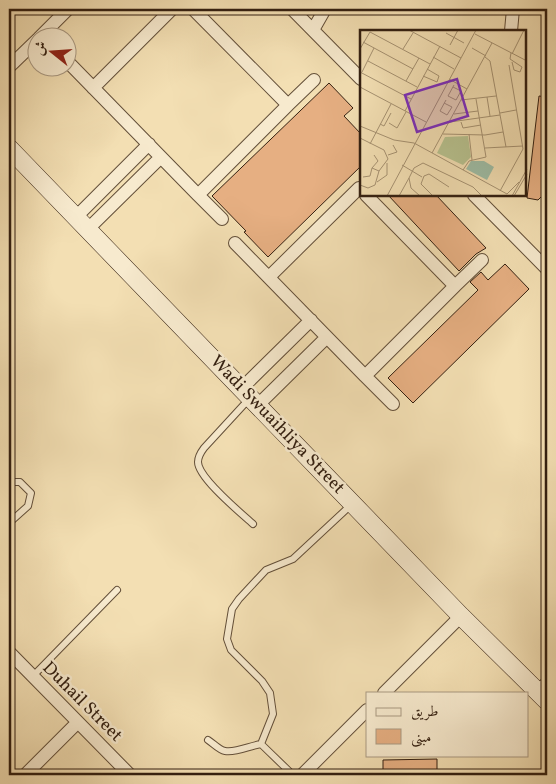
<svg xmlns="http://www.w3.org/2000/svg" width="556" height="784" font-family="Vollkorn,Amiri,serif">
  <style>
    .building { fill: #e6af82; stroke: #331f10 }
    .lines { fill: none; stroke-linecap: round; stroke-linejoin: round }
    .lane-casing { stroke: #634f39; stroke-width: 8 }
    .street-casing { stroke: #634f39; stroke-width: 14 }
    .secondary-casing { stroke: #331f10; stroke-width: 19 }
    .lane { stroke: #f7eace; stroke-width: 6 }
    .street { stroke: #f7eace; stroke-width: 12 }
    .secondary { stroke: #f7eace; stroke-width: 18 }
    .labels { text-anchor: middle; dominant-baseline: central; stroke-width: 5; stroke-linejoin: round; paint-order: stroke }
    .street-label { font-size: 18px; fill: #331f10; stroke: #f7eace }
    .inset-road { fill: none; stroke: #a69272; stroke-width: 1 }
    .view { fill: #7b2cbf; fill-opacity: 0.15; stroke: #7b2cbf; stroke-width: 2.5 }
    .inset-edge { fill: none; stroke: #331f10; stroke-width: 2.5 }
  </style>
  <rect width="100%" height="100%" fill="#f3dfb3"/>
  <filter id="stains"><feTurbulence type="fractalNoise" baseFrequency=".004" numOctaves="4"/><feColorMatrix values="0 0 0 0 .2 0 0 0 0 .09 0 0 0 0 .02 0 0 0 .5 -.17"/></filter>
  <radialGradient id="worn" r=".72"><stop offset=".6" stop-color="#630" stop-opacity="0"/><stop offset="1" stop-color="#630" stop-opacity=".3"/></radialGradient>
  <!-- building -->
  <path class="building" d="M329,83L353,108L344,116L361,134V166L268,257L244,232L246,231L212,196Z
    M539,96L547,97V191L538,200L527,198Z
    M388,195H436L486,248L476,254L459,271Z
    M505,264L529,289L413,403L388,378L478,290L470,282L481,272L488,280Z
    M437,759V775H383V760Z"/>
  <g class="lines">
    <defs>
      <path id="lane" d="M250,398L204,448C201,452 198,457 198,462C198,478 241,513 253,524
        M9,486L14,482H20L31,493L28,506L9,523
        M33,676L117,590
        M537,688L547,679
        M208,740C213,743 219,750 225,751C236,753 249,746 261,744L273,714L270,693L262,681L231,650L227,639L232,609L239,599L266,570L293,559L351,505
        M261,744L293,775"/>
      <path id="street" d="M292,9L361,79
        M313,30L325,9
        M511,31L513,9
        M39,38L68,9
        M68,62L198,195L288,105L193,9
        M9,67L38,39
        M93,88L172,9
        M288,105L314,80
        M198,195L222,219
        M474,195L547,269
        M76,217L149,144
        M88,229L161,157
        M235,243L365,376L455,286L366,195
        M269,277L359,188L361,190
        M455,286L482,260
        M365,376L393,404
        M242,388L311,320
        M258,405L327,337
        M9,652L130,775
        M384,693L461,616
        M25,775L78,722
        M302,775L367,710"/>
      <path id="secondary" d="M9,148L461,616L547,701"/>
    </defs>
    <!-- lane casing -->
    <use href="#lane" class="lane-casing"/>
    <!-- street casing -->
    <use href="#street" class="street-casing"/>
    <!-- secondary casing -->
    <use href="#secondary" class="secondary-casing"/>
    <!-- lane -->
    <use href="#lane" class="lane"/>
    <!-- street -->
    <use href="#street" class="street"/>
    <!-- secondary -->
    <use href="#secondary" class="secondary"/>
  </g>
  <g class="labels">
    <!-- street labels -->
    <g class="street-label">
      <text transform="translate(277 425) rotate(46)">Wadi Swuaihliya Street</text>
      <text transform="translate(82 702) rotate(45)">Duhail Street</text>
    </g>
  </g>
  <!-- overview -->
  <g transform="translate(360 30)">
    <rect width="166" height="166" fill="#f3dfb3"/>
    <path d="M108,106L111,127L103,135L77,123L85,107Z" fill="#b7c28f"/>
    <path d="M111,131H124L134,137L127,150L106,139Z" fill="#9dbda6"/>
    <path class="inset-road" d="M49,0L101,28M86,3L104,13M115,4L167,31M3,12L53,39M90,15L98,0M112,18L126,26M0,19L10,2L70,34M43,19L53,3M151,23L150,29L162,37L160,42L154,40L152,32M152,24L164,0M73,27L94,39M125,27L130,31L146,117M8,31L57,57M0,42L51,69M2,42L14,18M63,46L77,52L79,46L67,39M89,49L107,59M46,51L59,28M0,57L66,92M93,57L101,61L96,70L88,66L94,55M127,67L130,86M101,70L136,66M84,73L92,77L87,85L80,81L86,70M45,81L80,16M140,83L156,80M94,84L118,81M90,92L140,85M101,92L103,98L121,95M29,93L37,98L46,82M20,94L24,96L31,83M0,96L34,110L54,113L147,164L159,152M83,104L125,105L143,102M109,104L112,130M0,108L24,120L28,129L19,141L15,155L8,158L0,155M10,114L31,74M125,118L163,116M72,123L132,13M14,125L18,131L12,138L19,141M28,125L37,122L33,115M42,135L62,147M103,140L109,131L126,127L116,69M3,147L10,146L12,138M17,152L27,145V133M140,161L163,119L149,35M27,166L116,0M39,166L49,148M60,166L51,158L49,148L54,138L63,133L113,157L122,166M73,166L61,154L64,146L69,144L89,157M152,166L167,139M154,166L167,144"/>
    <path class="view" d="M97,49L108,86L57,102L45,65Z"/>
    <rect width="166" height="166" class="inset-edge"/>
  </g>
  <!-- margin -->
  <rect width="556" height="784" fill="none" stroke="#f3dfb3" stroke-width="30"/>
  <rect x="10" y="10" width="536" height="764" fill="none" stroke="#331f10" stroke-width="2.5"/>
  <rect x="15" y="15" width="526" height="754" fill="none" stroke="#331f10"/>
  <!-- legend -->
  <rect x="366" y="692" width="162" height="65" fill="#f7eace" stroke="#a99982"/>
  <rect x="376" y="708" width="25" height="8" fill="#f7eace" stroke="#a99982"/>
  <text x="411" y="716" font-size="15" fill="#331f10">طريق</text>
  <rect x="376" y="729" width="25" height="15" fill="#e6af82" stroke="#a99982"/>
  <text x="411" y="742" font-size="15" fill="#331f10">مبنى</text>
  <!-- north arrow -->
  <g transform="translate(52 52) rotate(287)"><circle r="24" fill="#f7eace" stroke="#a99982"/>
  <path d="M0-4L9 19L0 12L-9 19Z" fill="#8f2418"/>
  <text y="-8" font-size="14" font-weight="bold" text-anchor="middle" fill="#331f10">ش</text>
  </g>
  <rect width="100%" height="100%" filter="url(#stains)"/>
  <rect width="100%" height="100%" fill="url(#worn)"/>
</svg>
